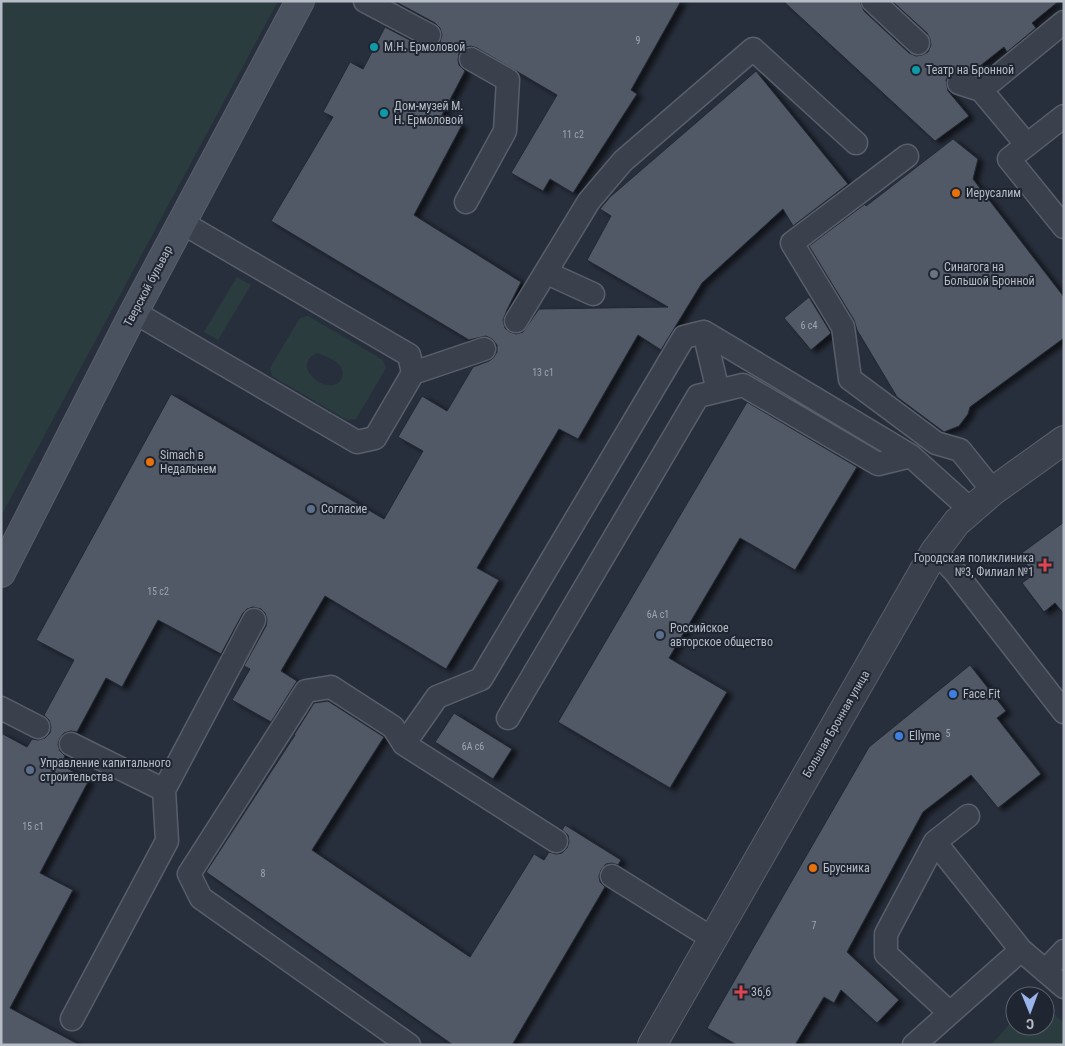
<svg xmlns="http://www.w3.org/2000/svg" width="1065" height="1046" font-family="'Roboto Condensed',sans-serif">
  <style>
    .green { fill: #2b3c3e; fill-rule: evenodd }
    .building { fill: #515866; stroke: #222833; filter: url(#shadow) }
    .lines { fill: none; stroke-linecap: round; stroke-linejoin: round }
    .lane-casing { stroke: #595f6a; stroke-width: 25 }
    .street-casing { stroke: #595f6a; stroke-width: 30 }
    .secondary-casing { stroke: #595f6a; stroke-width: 30 }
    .lane { stroke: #3b414c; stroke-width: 22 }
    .street { stroke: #3b414c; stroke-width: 28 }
    .secondary { stroke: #4a515f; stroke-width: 28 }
    .culture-dot { fill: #0f9aa8; stroke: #202631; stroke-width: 2 }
    .food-dot { fill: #e8710a; stroke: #202631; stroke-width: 2 }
    .worship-dot { fill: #6b7280; stroke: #202631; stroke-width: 2 }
    .service-dot { fill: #5c6f8a; stroke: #202631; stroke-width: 2 }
    .health-dot { fill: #e0444e; stroke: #202631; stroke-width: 2 }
    .shop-dot { fill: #3f7fe0; stroke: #202631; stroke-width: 2 }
    .labels { text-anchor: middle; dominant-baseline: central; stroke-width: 4; stroke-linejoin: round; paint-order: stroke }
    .number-label { font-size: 10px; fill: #9ea4af }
    .poi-label { font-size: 12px; fill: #b7bdc7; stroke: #202631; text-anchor: start }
    .street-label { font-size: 12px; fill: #b7bdc7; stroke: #202631 }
  </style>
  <defs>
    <filter id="shadow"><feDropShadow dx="5.5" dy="3" stdDeviation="2.5" flood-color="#0009"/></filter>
  </defs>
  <rect width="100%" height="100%" fill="#282f3c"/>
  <!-- green -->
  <path class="green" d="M1,1H278L1,516Z
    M237,277L251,285L218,340L204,332Z
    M308,316L383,360L386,368L356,419L347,420L272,376L270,368L300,318ZM317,353C327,356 347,364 342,377C341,381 338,384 334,385C319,389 292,364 317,353Z
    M1045,1006L1064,1023V1045H991L1015,1018V1026H1045Z"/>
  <!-- building -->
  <path class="building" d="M399,1H681L631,90L637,94L573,193L550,179L543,191L511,173L557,95L477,48L471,46L465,47L459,53L458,60L459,65L465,71L442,115L462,125L414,215L521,282L507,310L503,320L505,328L510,332L516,334L523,332L539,309L668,307L587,260L611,216L600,209L610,197L756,71L848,184L793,226L783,209L702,283L661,350L638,335L578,439L559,429L477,568L499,580L446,669L325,596L281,671L297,681L271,722L232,700L250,669L244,666L266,626L267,620L265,613L261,609L253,607L247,609L243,613L221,654L158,620L122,687L106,678L77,732L71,731L64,733L60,738L58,744L60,751L65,756L61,765L89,780L40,873L73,890L10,1008L80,1045H1V733L27,747L32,739L38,740L45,738L50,733L51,727L49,720L44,715L74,660L36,640L171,394L384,519L423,451L398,437L422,396L447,411L473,367L489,361L493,358L497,352V345L492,339L486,336L469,340L271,221L333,117L323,112L350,62L363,69L385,27L423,47L429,48L436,46L440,42L442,35L440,28L435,23L398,3Z
    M783,1H860L864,11L909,53L916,56L922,55L928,52L931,45L930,39L927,33L892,1H1059L1032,23L1036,28L1007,52L1004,47L971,73L957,70L950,74L946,80L948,91L969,116L935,141Z
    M953,139L978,159L973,179L1064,297V338L970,407L968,414L959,426L944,432L897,397L857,330L854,320L809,246L865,204L866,206Z
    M809,297L831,333L811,350L784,318Z
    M747,402L857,467L795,570L740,538L669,658L727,692L670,788L558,722Z
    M1064,522V614L1055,603L1044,612L1022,583L1034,574L1019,555Z
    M970,665L1006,711L997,718L1041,774L998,808L971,775L923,812L847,952L899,1000L877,1023L841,990L834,1003L824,997L795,1045H737L707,1028L869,747Z
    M328,701L384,737L312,850L470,957L534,854L544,860L549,852L556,854L562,853L567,848L569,842L568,835L562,830L565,825L621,860L618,865L612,863L606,864L601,870L599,876L600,882L605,887L512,1045H453L206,872L295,735H294L314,703Z
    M454,713L512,749L493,779L435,742Z"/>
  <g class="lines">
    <defs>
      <path id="lane" d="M365,1L429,35
        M873,1L918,43
        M959,83L981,90
        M1064,116L1009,159L1064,227
        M1027,145L981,90L1064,22
        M907,156L792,243L843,327L850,379L936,443L960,450L993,491
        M466,202L505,131L508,80L471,59
        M547,273L593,294
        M134,312L357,442L375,438L413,373L409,355L181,222
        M516,321L589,201L623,161L753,49L856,143
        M704,332L718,391
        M413,373L484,349
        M935,551L955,572L1064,712
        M1,708L38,727
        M508,718L698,396L743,385L878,464L911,456
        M71,744L164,790L167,841L72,1019
        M404,744L437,697L481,679L684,337L704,332L911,456L971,510
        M164,790L254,620
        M935,842L1021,950
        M612,876L713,939
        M1045,971L1064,951
        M950,1013L886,954V934L935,842L968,816
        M409,1045L201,898L189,874L306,691L331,687L393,727L404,744L556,841
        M914,1045L1021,950L1064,987"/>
      <path id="street" d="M652,1045L935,551L957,522L971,510L993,491L1064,440"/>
      <path id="secondary" d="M1,573L134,312L300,1"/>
    </defs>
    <!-- lane casing -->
    <use href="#lane" class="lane-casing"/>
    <!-- street casing -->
    <use href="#street" class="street-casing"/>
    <!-- secondary casing -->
    <use href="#secondary" class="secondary-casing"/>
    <!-- lane -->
    <use href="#lane" class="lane"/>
    <!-- street -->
    <use href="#street" class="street"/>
    <!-- secondary -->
    <use href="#secondary" class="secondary"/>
  </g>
  <!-- markers -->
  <g class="culture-dot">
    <circle cx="374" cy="47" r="5"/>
    <circle cx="916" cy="70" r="5"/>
    <circle cx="384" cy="113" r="5"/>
  </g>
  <g class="food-dot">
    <circle cx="956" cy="193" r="5"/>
    <circle cx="150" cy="462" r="5"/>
    <circle cx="813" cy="868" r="5"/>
  </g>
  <circle class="worship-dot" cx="934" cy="274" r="5"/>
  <g class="service-dot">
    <circle cx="311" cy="509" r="5"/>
    <circle cx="660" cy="635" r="5"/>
    <circle cx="30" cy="770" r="5"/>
  </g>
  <g class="health-dot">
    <path d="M1042.5 557.5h5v5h5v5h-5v5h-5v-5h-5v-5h5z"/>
    <path d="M738.5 984.5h5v5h5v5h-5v5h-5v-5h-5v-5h5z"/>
  </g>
  <g class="shop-dot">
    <circle cx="953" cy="694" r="5"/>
    <circle cx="899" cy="736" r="5"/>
  </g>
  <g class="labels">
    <!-- number labels -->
    <g class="number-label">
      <text x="638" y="40">9</text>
      <text x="573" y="134">11 с2</text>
      <text x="809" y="325">6 с4</text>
      <text x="543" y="372">13 с1</text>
      <text x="158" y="591">15 с2</text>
      <text x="658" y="614">6А с1</text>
      <text x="948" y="733">5</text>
      <text x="473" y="746">6А с6</text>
      <text x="33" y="826">15 с1</text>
      <text x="263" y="873">8</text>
      <text x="814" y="925">7</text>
    </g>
    <!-- poi labels -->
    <g class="poi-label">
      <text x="384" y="47">М.Н. Ермоловой</text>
      <text x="926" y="70">Театр на Бронной</text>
      <text x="394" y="106">Дом-музей М.<tspan x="394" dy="14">Н. Ермоловой</tspan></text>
      <text x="966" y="193">Иерусалим</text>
      <text x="944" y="267">Синагога на<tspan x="944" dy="14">Большой Бронной</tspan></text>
      <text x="160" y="455">Simach в<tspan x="160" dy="14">Недальнем</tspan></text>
      <text x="321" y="509">Согласие</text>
      <text x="1034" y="558" text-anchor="end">Городская поликлиника<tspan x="1034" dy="14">№3, Филиал №1</tspan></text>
      <text x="670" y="628">Российское<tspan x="670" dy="14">авторское общество</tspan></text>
      <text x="963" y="694">Face Fit</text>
      <text x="909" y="736">Ellyme</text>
      <text x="40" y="763">Управление капитального<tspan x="40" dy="14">строительства</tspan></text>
      <text x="823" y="868">Брусника</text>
      <text x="751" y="992">36,6</text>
    </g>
    <!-- street labels -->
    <g class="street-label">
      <text transform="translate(148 286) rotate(-62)">Тверской бульвар</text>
      <text transform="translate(836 724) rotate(-60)">Большая Бронная улица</text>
    </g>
  </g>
  <!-- border -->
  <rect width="1065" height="1046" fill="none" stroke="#b7bdc7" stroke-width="5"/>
  <!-- north arrow -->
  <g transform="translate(1030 1011) rotate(179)"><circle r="24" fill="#202631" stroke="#5c626d"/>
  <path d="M0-4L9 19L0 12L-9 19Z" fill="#99b4eb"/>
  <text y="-8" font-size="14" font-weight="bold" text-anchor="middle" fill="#b7bdc7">С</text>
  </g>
</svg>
